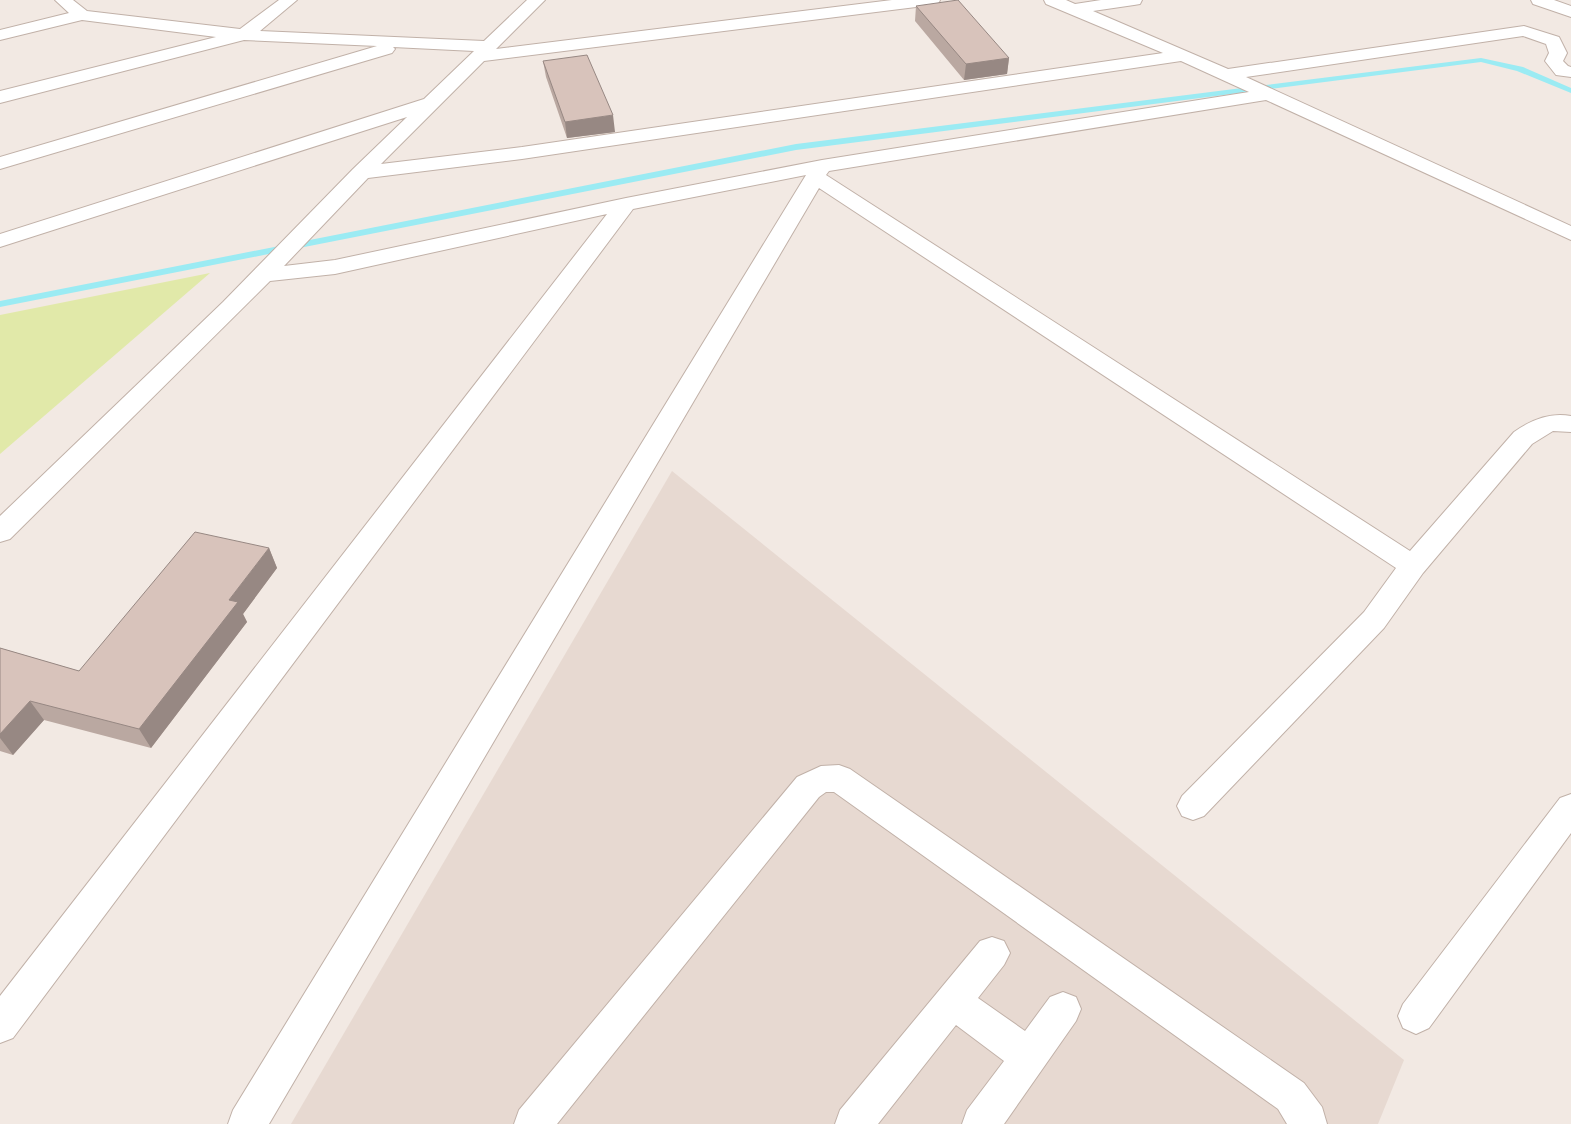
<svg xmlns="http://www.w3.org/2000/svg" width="1571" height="1124" font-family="Commissioner,sans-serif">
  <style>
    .residential { fill: #e7d9d1 }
    .green { fill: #e1e9a9 }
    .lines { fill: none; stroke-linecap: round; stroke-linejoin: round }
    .stream { fill: #9bebf3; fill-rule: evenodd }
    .minor-casing { stroke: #c1b1a8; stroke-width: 2 }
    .minor { fill: #fff; fill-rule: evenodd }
    .wall { fill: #baa8a1 }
    .shaded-wall { fill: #978883 }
    .building { fill: #d8c3bb; stroke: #978883 }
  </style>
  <rect width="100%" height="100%" fill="#f2e9e3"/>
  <!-- residential -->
  <path class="residential" d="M672,471L1404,1060L1378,1124H291Z"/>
  <!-- green -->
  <path class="green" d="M210,273L0,454V315Z"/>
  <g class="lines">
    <!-- stream -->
    <path class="stream" d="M1481,58L1523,67L1571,88V93L1517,71L1481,62L796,150L0,307V301L796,144Z"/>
    <defs>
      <path id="minor" d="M55,0H73L87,11L240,29L279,0H297L260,31L484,41L527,0H545L496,49L892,0H940L938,4L932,5L484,61L381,164L522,147L1163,53L1046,4L1044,0H1066L1075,4L1101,0H1142L1140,4L1134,5L1093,11L1228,69L1524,26L1559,37L1567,53L1563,61L1568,66L1571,67V77L1556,75L1545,61L1549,53L1546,44L1523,36L1246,77L1571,226V240L1266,100L829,171L826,175L1410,551L1514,432C1531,420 1550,412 1571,416V432L1553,431L1532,444L1423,573L1384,628L1204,816L1193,820L1182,816L1177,806L1182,796L1364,612L1396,568L819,188L269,1124H228L233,1110L806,175L633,209L13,1038L0,1043V996L607,214L335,274L270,281L10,539L0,542V516L223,302L353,169L407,117L0,247V234L424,99L474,51L393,47L395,49L392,53L0,169V157L377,46L244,40L0,103V91L216,37L82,20L0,40V30L69,13ZM1181,61L1249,92L822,160L626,198L335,260L284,266L368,178L522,159Z
        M1531,0H1554L1571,6V17L1533,4Z
        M839,765L850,769L1304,1083L1322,1107L1327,1124H1287L1278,1109L834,792H826L819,797L557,1124H514L519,1110L797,777L821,766Z
        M1571,794V833L1429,1028L1416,1034L1403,1028L1398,1016L1403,1004L1560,798Z
        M992,937L1004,941L1010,953L1004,965L978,998L1025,1031L1050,997L1063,992L1076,997L1081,1009L1076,1021L1004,1124H962L967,1110L1004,1061L956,1025L878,1124H835L840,1110L980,941Z"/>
    </defs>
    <!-- minor casing -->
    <use href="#minor" class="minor-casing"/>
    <!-- minor -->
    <use href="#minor" class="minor"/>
  </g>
  <!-- wall -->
  <path class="wall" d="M916,6L1009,58L1007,74L964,80L915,21Z
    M543,61L615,132L567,138L546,77Z
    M269,548L277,568L243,614L247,622L151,748L44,720L13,755L0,751V648L79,671Z"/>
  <!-- shaded-wall -->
  <path class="shaded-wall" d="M1009,58L1007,74L964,80L966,64Z
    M613,115L615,132L567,138L565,122Z
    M269,548L277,568L243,614L247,622L151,748L139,729L229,600Z
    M30,701L44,720L13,755L0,738V734Z"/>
  <!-- building -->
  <path class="building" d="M958,0L1009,58L966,64L916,6Z
    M587,55L613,115L565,122L543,61Z
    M195,532L269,548L229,600L238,602L139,729L30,701L0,734V648L79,671Z"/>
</svg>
